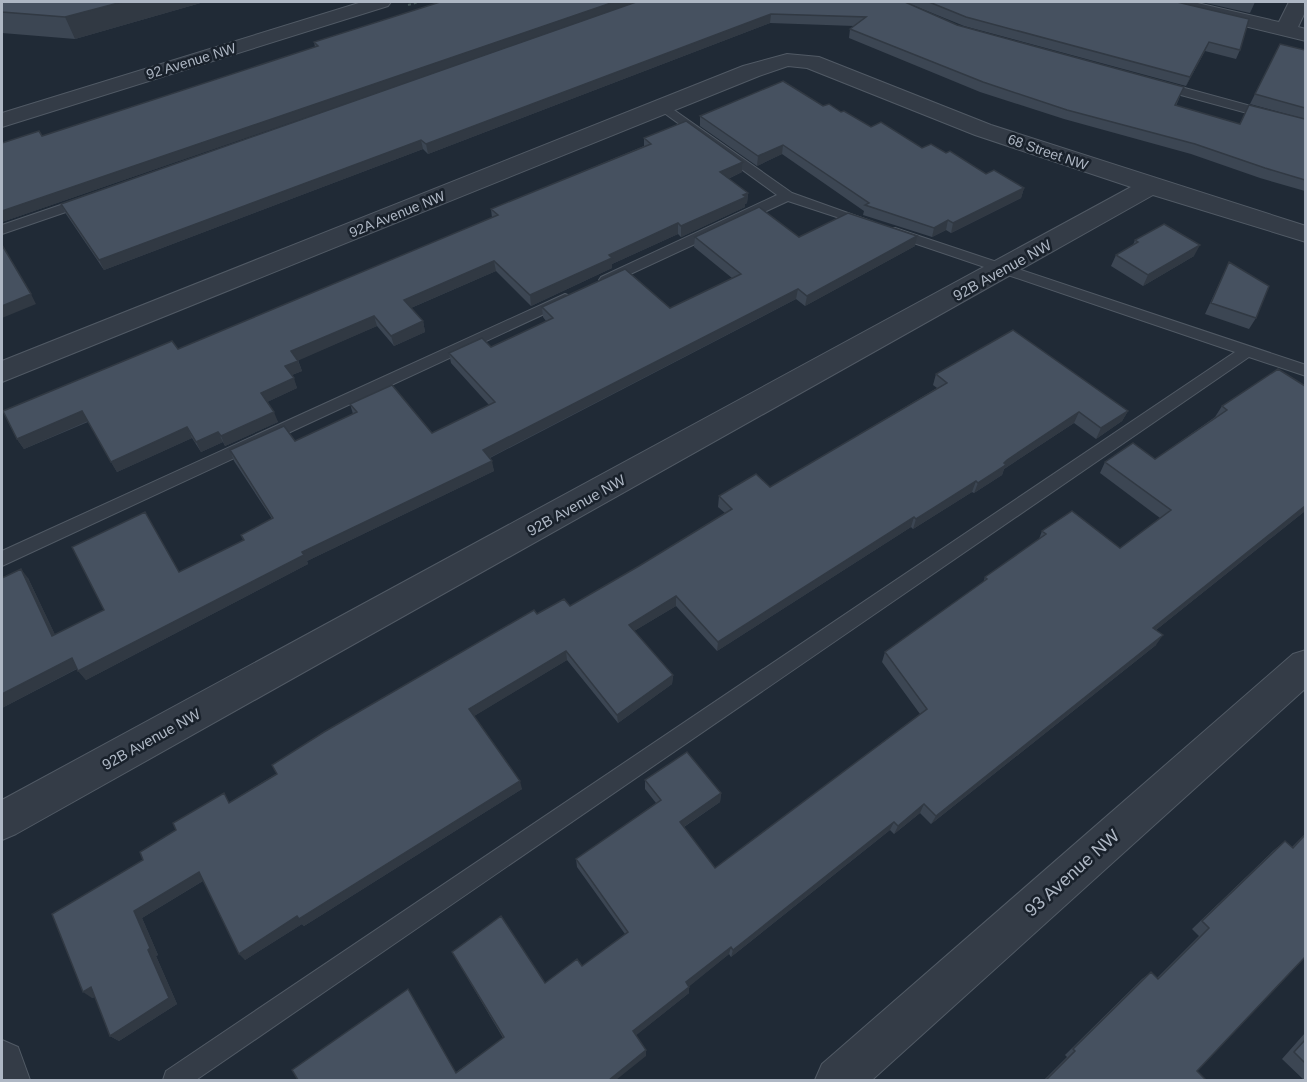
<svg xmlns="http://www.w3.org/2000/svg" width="1307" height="1082" font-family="Arial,sans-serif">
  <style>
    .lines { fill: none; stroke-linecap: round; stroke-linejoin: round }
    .service-casing { stroke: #515a65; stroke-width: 2 }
    .minor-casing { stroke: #515a65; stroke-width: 2 }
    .tertiary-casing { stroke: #515a65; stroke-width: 2 }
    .path { stroke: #405255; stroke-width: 2; stroke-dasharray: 3 3; stroke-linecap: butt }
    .service { fill: #343c47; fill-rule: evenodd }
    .minor { fill: #343c47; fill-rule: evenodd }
    .tertiary { fill: #343c47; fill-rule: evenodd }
    .wall { fill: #3c4653 }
    .shaded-wall { fill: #313943 }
    .building { fill: #465160; stroke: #313943; stroke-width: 1.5 }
    .labels { text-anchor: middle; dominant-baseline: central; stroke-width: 5; stroke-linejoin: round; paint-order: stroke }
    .far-street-label { font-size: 14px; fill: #aeb7c4; stroke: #19212b }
    .street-label { font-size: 15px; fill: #aeb7c4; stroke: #19212b }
    .near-street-label { font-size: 18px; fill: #aeb7c4; stroke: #19212b }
  </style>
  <rect width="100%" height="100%" fill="#202a36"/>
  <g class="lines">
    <defs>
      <path id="service" d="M1159,81L1306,121V129L1155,88L1153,85Z
        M664,103L792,193L873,222L866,226L861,225L788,201L611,283H601L599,280L601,277L777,195L660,110V104Z
        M87,196L92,197V203L2,234V225Z
        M895,228L1306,365V376L1249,357L196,1080H163L166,1071L1235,352L890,235V229Z
        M565,294L570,296L572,299L570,302L2,566V551Z"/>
      <path id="minor" d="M787,54L819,57L991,125L1306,226V242L1153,195L16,834L2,840V800L1131,187L975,135L807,68L788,66L759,76L2,382V361L743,66Z
        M1306,650V688L872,1080H815L822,1064L1293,654Z
        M2,1040L18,1047L30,1080H2Z"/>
      <path id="tertiary" d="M362,2H391L388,6L2,127V113Z
        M1160,2H1193L1279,22L1289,2H1306V10L1298,27L1306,29V41L1163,6Z"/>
    </defs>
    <!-- service casing -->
    <use href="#service" class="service-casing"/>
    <!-- minor casing -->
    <use href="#minor" class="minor-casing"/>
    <!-- tertiary casing -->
    <use href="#tertiary" class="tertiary-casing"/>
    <!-- path -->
    <path class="path" d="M408,5L419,2"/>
    <!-- service -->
    <use href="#service" class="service"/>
    <!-- minor -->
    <use href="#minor" class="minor"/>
    <!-- tertiary -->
    <use href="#tertiary" class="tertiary"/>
  </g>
  <!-- wall -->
  <path class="wall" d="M2,2H204L75,39L2,33Z
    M905,2L957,25L1184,87L1176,106L1240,124L1305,119V191L1260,178L1191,154L1064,119L980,92L849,38L850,29L854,26L770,23L428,154L423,149L104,270L66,214L61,204L402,84L2,222L42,136L315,47L314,42Z
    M905,2H1177L1240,50L1236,59L1205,51L1186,86L964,26Z
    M1201,2H1255L1250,13Z
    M1280,44L1305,50V119L1250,104Z
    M823,106L841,112L871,127L922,148L946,153L986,174L1024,188L1021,198L951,233L946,230L932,237L863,215L864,211L782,154L757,166L700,126V116Z
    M644,138L743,162L742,172L728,179L748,193L747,203L745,204V207L681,237L678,234L612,264V268L531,306L496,271L411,308L423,321L425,332L394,346L377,326L298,360L302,371L292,375L297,388L267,402L278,422L225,446L223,442L201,452L192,438L117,472L88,422L24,449L17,439L178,349L492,218L491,209L644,146Z
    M695,237H799L915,246L805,306L796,299L490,458L494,471L307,561L308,564L86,680L77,669L2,708L28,578L55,635L243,540L241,535L272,519L234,461L230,450L295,441L353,414L350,404L432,433L489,405L451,363L449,353L491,347L546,321L543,317L542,307L670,308L732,278L694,247Z
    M1135,240L1194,256L1143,286L1111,266L1116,255L1133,245Z
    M1229,262L1256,318L1249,329L1205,314Z
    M1278,369L1305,511L1156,630V645L931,824L920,813L894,834L890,830L731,957L729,954L689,986V993L636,1035L646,1056L456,1072L503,1038L452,952L545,983L582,966L625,934L577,867L576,859L656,803L645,789V780L721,793L720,802L684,827L715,868L920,714L882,662L885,652L983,583L985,577L1039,539L1042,531L1120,548L1160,518L1100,473L1105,462L1155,459L1215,417L1222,406Z
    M936,374L1128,411L1122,421L1096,439L1074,423L1004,469L1002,475L974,493L972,492L913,529L911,527L717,651L676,606L634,631L673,675L672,684L618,723L567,660L474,716L522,789L304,926L302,924L245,960L203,881L142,918L158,955L156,956L177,1004L119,1041L110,1036L95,997L92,998L143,860L230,802L537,614L570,606L639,566L725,513L718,507L719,496L770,487L937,388L933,385Z
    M1305,834V957L1197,1071L1206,1080H1044L1067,1057L1065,1055L1142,979L1151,972L1157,978L1199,936L1192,929L1274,850L1285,841L1292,847Z
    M1305,1033V1080H1304L1282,1059Z"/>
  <!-- shaded-wall -->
  <path class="shaded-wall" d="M122,2H204L75,39L65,17Z
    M614,2H641L2,222V211Z
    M771,14L770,23L428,154L426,144Z
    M1209,42L1205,51L1186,86L1190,77Z
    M421,140L423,149L104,270L99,260Z
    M783,145L782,154L757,166L758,156Z
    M743,162L742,172L719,183L720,172Z
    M1024,188L1021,198L951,233L953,223Z
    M748,193L747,203L745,204V207L681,237V226Z
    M948,220L946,230L932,237L934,228Z
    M678,223V234L612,264V268L531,306L530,295L609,255Z
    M917,236L915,246L805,306L807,296Z
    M1200,245L1194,256L1143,286L1148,275Z
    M494,261L496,271L406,310L404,300Z
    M798,289L796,299L485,460L483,450Z
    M31,294L36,304L2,318V306Z
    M374,316L377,326L295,362L291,351Z
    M423,321L425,332L394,346L391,336Z
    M298,361L302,371L289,376L285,366Z
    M294,378L297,388L265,403L261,393Z
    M82,411L88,421L24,449L17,439Z
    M1128,411L1122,421L1096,439L1101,428Z
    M274,412L278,422L225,446L221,436Z
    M1079,412L1074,423L1004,469L1002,475L974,493L978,483L1007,460Z
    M187,427L192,438L117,472L111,462Z
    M218,432L223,442L201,452L196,442Z
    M492,461L494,471L307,561L308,564L86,680L78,671L302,552Z
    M976,481L972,492L913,529L916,519Z
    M1305,506V511L1146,638L1153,628Z
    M914,517L911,527L717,651L718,642Z
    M21,569L28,578L60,645L52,636Z
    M676,596V606L629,634V625Z
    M1163,635L1156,645L931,824L936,816Z
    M566,651L567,660L471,718L469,709Z
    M72,658L80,667L2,708V694Z
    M673,675L672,684L618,723L617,715Z
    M520,781L522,789L304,926L302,924L245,960L239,954L297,916Z
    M721,793L720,802L679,830L680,822Z
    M924,804L920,813L894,834L898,826Z
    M894,822L890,830L731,957L733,950Z
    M199,872L206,879L142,918L158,955L156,956L177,1004L119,1041L110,1036L148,950L134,911Z
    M731,947L729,954L686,989V982Z
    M91,987L100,993L92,998L83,992Z
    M689,987V993L634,1037L633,1031Z
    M646,1050V1056L616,1080H609Z"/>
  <!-- building -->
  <path class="building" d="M2,2H122L65,17L2,12Z
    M440,2H614L2,211V143L39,131L42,136L318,46L314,42Z
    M636,2H905L957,25L1184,87L1175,105L1240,124L1249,105L1305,119V180L1265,168L1195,144L1067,110L983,82L850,29L866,17L771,14L426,144L421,140L99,260L61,204Z
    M929,2H1177L1249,19L1240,50L1209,42L1190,77L966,17Z
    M1280,44L1305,50V108L1255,94Z
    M783,81L823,106L829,104L841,112L844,111L871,127L881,122L922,148L931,144L946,153L950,151L986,174L994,170L1024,188L953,223L948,220L934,228L865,205L869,203L783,145L758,156L700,116Z
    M686,121L743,162L720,172L748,193L743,195L746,197L681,226L678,223L609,255L612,258L530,295L494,261L404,300L423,321L391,336L374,316L291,351L298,361L285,366L294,378L261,393L274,412L221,436L218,432L196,442L187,427L111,462L82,411L17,439L3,411L172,341L178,349L498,215L491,209L651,144L644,138Z
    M759,207L799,237L848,213L917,236L807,296L798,289L483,450L492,461L302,552L304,555L78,671L72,658L2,694V578L21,569L52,636L104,610L72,547L145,512L179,572L244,540L241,535L273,518L230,450L284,426L295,441L357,412L350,404L392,385L432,433L495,402L449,353L482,338L491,347L553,318L542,307L625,269L670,308L741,274L695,237Z
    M1164,224L1200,245L1148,275L1116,255L1138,242L1135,240Z
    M2,245L31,294L2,306Z
    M1229,262L1269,286L1256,318L1211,303Z
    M1013,330L1128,411L1101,428L1079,412L1007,460L1004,463L1006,465L978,483L976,481L916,519L914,517L718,642L676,596L629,625L673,675L617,715L566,651L469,709L520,781L299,919L297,916L239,954L199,872L134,911L150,948L148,950L169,998L110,1036L91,987L83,992L52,914L143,860L140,852L176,830L173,823L224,793L229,803L277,774L272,765L324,732L534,610L537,614L564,599L570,606L639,566L732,509L719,496L756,474L770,487L947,383L936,374Z
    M1278,369L1305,386V506L1153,628L1163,635L936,816L924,804L898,826L894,822L733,950L731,947L686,982L689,987L633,1031L646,1050L609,1080H298L292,1070L408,989L456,1073L504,1037L452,952L501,916L545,983L577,959L582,966L628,932L576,859L661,800L645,780L687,752L721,793L680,822L715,868L927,709L885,652L987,579L985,577L1046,534L1042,531L1072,511L1120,548L1171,510L1105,462L1133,443L1155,459L1227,410L1222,406Z
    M1305,835V957L1197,1071L1206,1080H1046L1075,1051L1073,1049L1151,972L1158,979L1209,928L1202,921L1285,841L1293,848Z
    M1305,1040V1063L1294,1052Z"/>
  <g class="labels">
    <!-- far-street labels -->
    <g class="far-street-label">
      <text transform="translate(191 61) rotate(-17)">92 Avenue NW</text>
      <text transform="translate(1048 152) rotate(19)">68 Street NW</text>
      <text transform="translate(397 214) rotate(-22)">92A Avenue NW</text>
    </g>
    <!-- street labels -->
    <g class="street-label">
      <text transform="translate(1002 270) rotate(-29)">92B Avenue NW</text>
      <text transform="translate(576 505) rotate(-29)">92B Avenue NW</text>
      <text transform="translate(151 739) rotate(-29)">92B Avenue NW</text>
    </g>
    <!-- near-street labels -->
    <g class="near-street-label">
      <text transform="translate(1072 873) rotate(-42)">93 Avenue NW</text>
    </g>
  </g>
  <!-- border -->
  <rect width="1307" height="1082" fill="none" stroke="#aeb7c4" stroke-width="6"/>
</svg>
